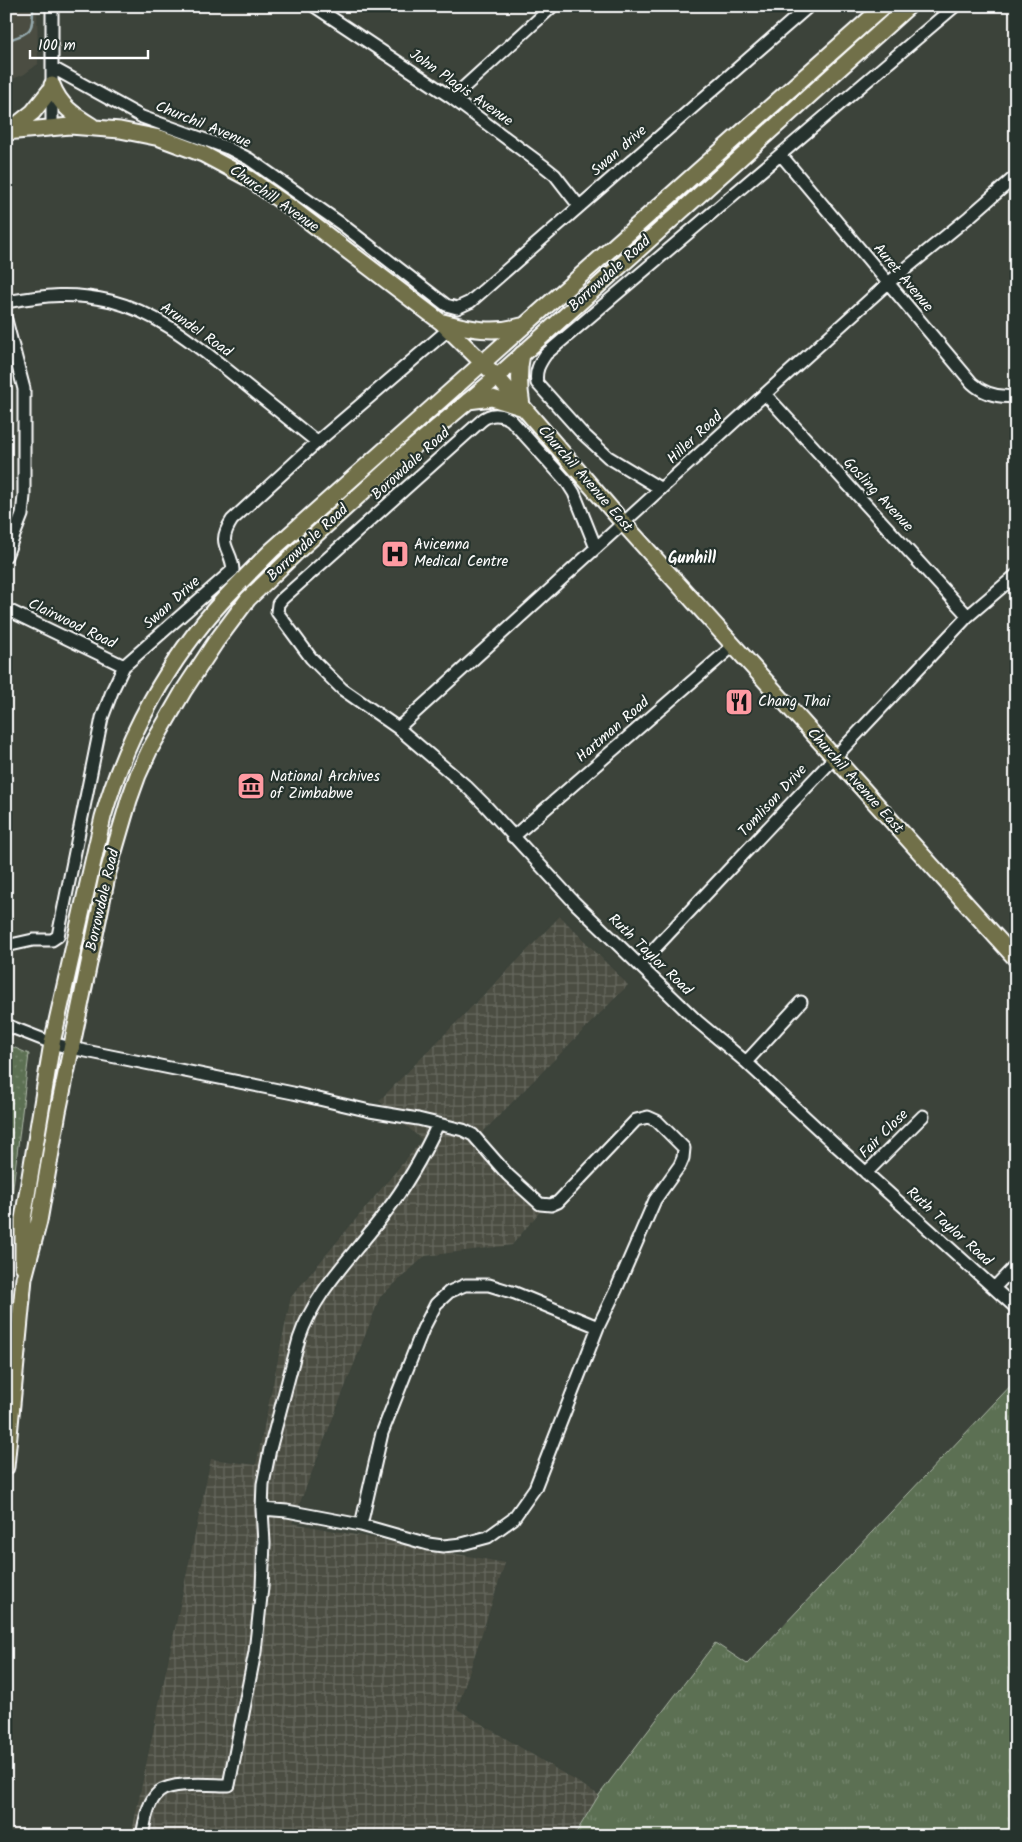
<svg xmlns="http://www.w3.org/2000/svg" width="1022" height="1842" font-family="Kalam,sans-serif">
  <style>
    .built { fill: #4c4e43 }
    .industrial { fill: url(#industrial-grid) }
    .grass { fill: url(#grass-tufts); stroke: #aeb8a9 }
    .garden { fill: url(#garden-dots); stroke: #aeb8a9 }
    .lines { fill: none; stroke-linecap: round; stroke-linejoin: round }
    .stream { stroke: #94a8ac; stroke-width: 2.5 }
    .minor-casing { stroke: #fff; stroke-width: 15 }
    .major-casing { stroke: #fff; stroke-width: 19 }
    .minor { stroke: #26332d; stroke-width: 11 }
    .major { stroke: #71704a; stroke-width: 15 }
    .labels { text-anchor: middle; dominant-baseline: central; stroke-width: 4.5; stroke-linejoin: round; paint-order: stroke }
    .street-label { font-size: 15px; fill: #fff; stroke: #26332d }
    .poi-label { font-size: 15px; fill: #fff; stroke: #26332d; text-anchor: start }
    .neighbourhood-label { font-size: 16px; font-weight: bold; fill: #fff; stroke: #26332d }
  </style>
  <defs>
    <pattern id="industrial-grid" width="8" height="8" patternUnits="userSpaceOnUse" patternTransform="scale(1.25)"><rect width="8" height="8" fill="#4c4e43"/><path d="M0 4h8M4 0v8" fill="none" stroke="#67695f"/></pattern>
    <pattern id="grass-tufts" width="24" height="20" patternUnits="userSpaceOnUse" patternTransform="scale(1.25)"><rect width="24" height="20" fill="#5c7053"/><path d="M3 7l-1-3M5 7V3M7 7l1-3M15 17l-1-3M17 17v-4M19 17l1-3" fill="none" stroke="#74856d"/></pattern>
    <pattern id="garden-dots" width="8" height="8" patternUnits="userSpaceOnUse" patternTransform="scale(1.25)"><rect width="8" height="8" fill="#5c7053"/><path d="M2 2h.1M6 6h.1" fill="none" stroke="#74856d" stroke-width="1.8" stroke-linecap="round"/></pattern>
  </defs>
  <rect width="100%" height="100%" fill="#3c433a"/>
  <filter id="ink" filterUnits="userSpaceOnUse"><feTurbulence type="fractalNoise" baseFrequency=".02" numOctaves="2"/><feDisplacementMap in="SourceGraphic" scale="10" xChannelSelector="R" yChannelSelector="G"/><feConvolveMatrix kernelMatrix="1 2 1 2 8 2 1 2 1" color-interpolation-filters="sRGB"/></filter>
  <g filter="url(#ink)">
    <!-- built -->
    <path class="built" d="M6,6H37L38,64L23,75L6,81Z"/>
    <!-- industrial -->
    <path class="industrial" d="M560,916L628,985L472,1143L542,1209L512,1245L425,1256L380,1297L292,1523L505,1563L457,1709L599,1795L573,1836H131L211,1459L256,1465L291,1297L422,1140L379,1101L520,958Z"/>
    <!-- grass -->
    <path class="grass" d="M1016,1380V1836H574L599,1795L715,1643L747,1664Z"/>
    <!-- garden -->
    <path class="garden" d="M6,1044L29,1054L6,1246Z"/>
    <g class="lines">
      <!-- stream -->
      <path class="stream" d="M6,41C31,32 33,33 33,6"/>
      <defs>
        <path id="minor" d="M52,6V127
          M314,6L452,98L545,167L555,175L579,206
          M53,68L142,117L228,148L249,159L340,223L446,305L457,308L470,302L809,6
          M452,98L553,6
          M781,155L972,383C984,394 999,398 1016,396
          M6,302C45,295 73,292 111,301C155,312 191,341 225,368C256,393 286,417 317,442
          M6,320L24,389V496L22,515L6,556
          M765,394L968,616
          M661,489L608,457L581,432L537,383C535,371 539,364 546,354L955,6
          M596,548L574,493L567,482L511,420C500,413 490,413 481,421L282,599L278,604L277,612L311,658L342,689L398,728L466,786L484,804L575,903L697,1021L746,1062L832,1142L1016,1308
          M6,609L124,666
          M398,728L765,394L887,284L969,217L1016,176
          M513,837L733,646
          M6,946L33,940H52L58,936L102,718L113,689L124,666L233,570C232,548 215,546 232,520L317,442L449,329
          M639,965L968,616L1016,575
          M6,1025L52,1043L71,1048L293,1093L370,1111L418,1119L463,1130L473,1135L508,1175L540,1204L551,1205L558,1202L636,1120L648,1117L657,1121L684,1148L683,1158L680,1165L655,1200L616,1290L598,1327L515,1293L489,1285H465L449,1292L436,1304L423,1329L382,1433L361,1525
          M746,1062L801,1002
          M866,1173L923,1116
          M994,1288L1016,1265
          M262,1509L287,1511L361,1525L428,1544L443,1546L462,1544L488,1537L513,1519L535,1488L598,1327
          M142,1836C145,1822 147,1802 159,1792C172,1781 212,1785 229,1785L255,1652L262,1587L264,1543L262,1509L263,1484L270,1449L299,1339C315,1290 355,1254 385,1213C406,1186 424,1154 438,1124"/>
        <path id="major" d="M52,85C60,106 74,115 92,126
          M9,131L33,112L52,88
          M6,132L70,126L120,130L160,138L203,154L248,178L294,210L441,322L497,377L624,524L1016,959
          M443,322C470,329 494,334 521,326
          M522,354C518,372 519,388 522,406
          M468,401L492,398L521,407
          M23,1266V1219L52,1043L103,817C126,737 168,660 224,599C240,582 256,566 272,550L884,6
          M6,1467L24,1278L39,1221L58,1112L108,872L129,800L138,775L150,749L184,690L215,643L248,599L300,549L397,461L497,377L909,6"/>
      </defs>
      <!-- minor casing -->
      <use href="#minor" class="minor-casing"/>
      <!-- major casing -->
      <use href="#major" class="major-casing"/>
      <!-- minor -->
      <use href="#minor" class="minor"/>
      <!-- major -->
      <use href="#major" class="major"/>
    </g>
  </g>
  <!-- icons -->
  <defs>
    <symbol id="hospital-square" viewBox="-11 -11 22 22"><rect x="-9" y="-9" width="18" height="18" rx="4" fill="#ff9aa2" stroke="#26332d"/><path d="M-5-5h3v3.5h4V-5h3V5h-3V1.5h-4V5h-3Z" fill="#111"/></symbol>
    <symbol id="restaurant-square" viewBox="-11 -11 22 22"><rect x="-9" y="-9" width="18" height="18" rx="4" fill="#ff9aa2" stroke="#26332d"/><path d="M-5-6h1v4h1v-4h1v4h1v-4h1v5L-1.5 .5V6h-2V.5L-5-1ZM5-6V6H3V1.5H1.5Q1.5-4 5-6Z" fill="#111"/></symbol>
    <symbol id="museum-square" viewBox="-11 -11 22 22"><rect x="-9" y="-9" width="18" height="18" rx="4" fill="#ff9aa2" stroke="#26332d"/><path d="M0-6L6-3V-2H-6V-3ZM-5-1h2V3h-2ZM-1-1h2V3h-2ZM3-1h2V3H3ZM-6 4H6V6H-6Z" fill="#111"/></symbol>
  </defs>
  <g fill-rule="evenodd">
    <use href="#hospital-square" x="379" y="538" width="32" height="32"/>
    <use href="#restaurant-square" x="723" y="686" width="32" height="32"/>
    <use href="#museum-square" x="235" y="770" width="32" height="32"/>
  </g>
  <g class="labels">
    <!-- street labels -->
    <g class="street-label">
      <text transform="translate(461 88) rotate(35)">John Plagis Avenue</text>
      <text transform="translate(203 125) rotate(22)">Churchil Avenue</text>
      <text transform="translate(619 151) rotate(-41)">Swan drive</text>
      <text transform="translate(274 199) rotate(35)">Churchill Avenue</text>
      <text transform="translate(610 274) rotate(-42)">Borrowdale Road</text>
      <text transform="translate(903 278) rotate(50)">Auret Avenue</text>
      <text transform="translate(196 330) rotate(35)">Arundel Road</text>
      <text transform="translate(695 438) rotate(-43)">Hiller Road</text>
      <text transform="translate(411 464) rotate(-42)">Borowdale Road</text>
      <text transform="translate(585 479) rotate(49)">Churchil Avenue East</text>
      <text transform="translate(878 495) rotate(47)">Gosling Avenue</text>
      <text transform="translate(308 543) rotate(-43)">Borrowdale Road</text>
      <text transform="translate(172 603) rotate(-42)">Swan Drive</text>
      <text transform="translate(72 624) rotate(26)">Clairwood Road</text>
      <text transform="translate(613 730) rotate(-41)">Hartman Road</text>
      <text transform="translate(855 781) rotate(48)">Churchil Avenue East</text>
      <text transform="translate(773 801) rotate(-47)">Tomlison Drive</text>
      <text transform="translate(103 900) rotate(-77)">Borrowdale Road</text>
      <text transform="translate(650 955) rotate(44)">Ruth Taylor Road</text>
      <text transform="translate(884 1134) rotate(-45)">Fair Close</text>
      <text transform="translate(949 1227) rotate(42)">Ruth Taylor Road</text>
    </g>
    <!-- poi labels -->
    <g class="poi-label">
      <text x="414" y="545">Avicenna<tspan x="414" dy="17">Medical Centre</tspan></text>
      <text x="758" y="702">Chang Thai</text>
      <text x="270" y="777">National Archives<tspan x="270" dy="17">of Zimbabwe</tspan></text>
    </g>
    <!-- neighbourhood labels -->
    <g class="neighbourhood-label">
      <text x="692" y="558">Gunhill</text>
    </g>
  </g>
  <!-- margin -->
  <rect width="1022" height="1842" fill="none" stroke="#26332d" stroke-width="25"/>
  <rect x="12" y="12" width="997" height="1817" fill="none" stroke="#fff" stroke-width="2" filter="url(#ink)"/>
  <!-- scale -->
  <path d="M30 50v8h118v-8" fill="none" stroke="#ffffff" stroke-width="2.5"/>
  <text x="38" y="50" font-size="15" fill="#ffffff" stroke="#26332d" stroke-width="4" paint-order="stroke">100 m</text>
</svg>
